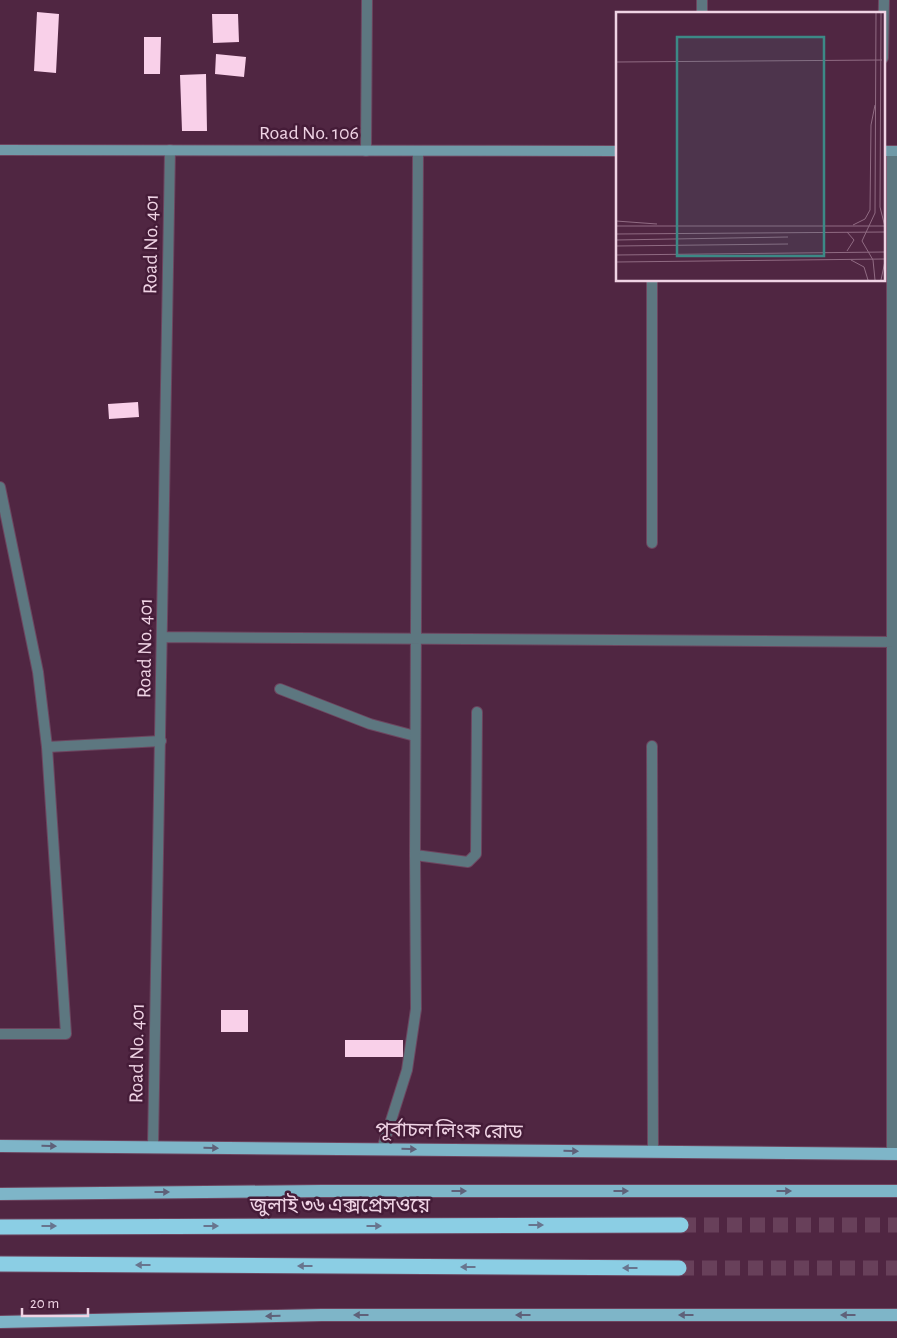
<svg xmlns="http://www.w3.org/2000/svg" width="897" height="1338" font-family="'Alegreya Sans','Noto Sans Bengali',sans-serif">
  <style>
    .building { fill: #f9d0e9 }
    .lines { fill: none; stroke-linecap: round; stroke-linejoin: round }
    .highway-tunnel { stroke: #68405a; stroke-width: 15; stroke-dasharray: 15 8; stroke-linecap: butt }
    .lane-casing { stroke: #6d455f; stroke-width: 12 }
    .street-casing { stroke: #6d455f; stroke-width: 12 }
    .secondary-casing { stroke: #6d455f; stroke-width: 12 }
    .primary-casing { stroke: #6d455f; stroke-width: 14 }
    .highway-casing { stroke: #6d455f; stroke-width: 17 }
    .lane { stroke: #5d7780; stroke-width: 10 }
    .street { stroke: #5d7780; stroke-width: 10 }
    .secondary { stroke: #709aa8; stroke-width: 10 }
    .primary { stroke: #7eb5c8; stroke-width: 12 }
    .highway { stroke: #8bcee4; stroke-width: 15 }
    .oneway { fill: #5f6179 }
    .oneway2 { fill: #68758e }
    .labels { text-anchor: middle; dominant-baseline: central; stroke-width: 5; stroke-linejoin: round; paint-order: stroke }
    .street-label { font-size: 20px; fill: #efd3e4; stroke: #451c38 }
    .inset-road { fill: none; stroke: #906b83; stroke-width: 1 }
    .view { fill: #3c8986; fill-opacity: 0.15; stroke: #3c8986; stroke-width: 2.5 }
    .inset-edge { fill: none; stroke: #efd3e4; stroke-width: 2.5 }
  </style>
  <rect width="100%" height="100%" fill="#502642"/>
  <!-- building -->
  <path class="building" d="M37,12L59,14L56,73L34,71Z
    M212,14H238L239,42L213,43Z
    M144,37H161L160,74H144Z
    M216,54L246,57L244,77L215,74Z
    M206,74L207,131H182L180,75Z
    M138,402L139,417L109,419L108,404Z
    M221,1010H248V1032H221Z
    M345,1040H403V1057H345Z"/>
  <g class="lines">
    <!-- highway-tunnel -->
    <path class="highway-tunnel" d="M681,1225H897
      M679,1268H897"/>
    <defs>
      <path id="lane" d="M0,487L38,672L47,747L161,741
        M280,689L370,724L415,736
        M415,855L468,862L476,854L477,712
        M0,1034H66L47,747"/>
      <path id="street" d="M702,0V14
        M883,58L884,0
        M366,151L367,0
        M652,280V543
        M162,637L897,642
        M652,746L653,1152
        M153,1147L170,150
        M382,1149L407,1070L416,1009L415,855L418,151
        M892,1154V151"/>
      <path id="secondary" d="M0,150L617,151
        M883,151H897"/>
      <path id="primary" d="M0,1146L897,1154
        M0,1194L323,1191H897
        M0,1322L322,1315H897"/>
      <path id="highway" d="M0,1227L681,1225
        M0,1264L679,1268"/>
    </defs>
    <!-- lane casing -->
    <use href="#lane" class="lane-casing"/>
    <!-- street casing -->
    <use href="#street" class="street-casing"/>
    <!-- secondary casing -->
    <use href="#secondary" class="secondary-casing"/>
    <!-- primary casing -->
    <use href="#primary" class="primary-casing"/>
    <!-- highway casing -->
    <use href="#highway" class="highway-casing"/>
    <!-- lane -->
    <use href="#lane" class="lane"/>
    <!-- street -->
    <use href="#street" class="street"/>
    <!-- secondary -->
    <use href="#secondary" class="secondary"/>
    <!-- primary -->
    <use href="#primary" class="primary"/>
    <!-- highway -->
    <use href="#highway" class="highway"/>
  </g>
  <!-- one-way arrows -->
  <defs><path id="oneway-solid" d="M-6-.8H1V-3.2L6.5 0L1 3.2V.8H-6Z" transform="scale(1.25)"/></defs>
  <g class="oneway">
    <use href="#oneway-solid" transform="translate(49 1146) rotate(1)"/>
    <use href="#oneway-solid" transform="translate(211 1148) rotate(1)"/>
    <use href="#oneway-solid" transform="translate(409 1149) rotate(1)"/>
    <use href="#oneway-solid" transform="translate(571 1151) rotate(1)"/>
    <use href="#oneway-solid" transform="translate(459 1191)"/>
    <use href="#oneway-solid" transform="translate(621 1191)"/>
    <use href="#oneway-solid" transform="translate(784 1191)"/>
    <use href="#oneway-solid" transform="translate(162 1192)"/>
    <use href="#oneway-solid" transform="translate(361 1315) rotate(180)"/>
    <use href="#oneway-solid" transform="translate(523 1315) rotate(180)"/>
    <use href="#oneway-solid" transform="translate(686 1315) rotate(180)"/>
    <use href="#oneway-solid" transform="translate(848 1315) rotate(180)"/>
    <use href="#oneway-solid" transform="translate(273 1316) rotate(179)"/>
  </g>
  <g class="oneway2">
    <use href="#oneway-solid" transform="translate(536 1225)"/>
    <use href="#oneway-solid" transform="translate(49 1226)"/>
    <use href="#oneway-solid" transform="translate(211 1226)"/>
    <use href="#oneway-solid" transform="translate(374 1226)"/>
    <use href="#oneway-solid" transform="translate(143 1265) rotate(-180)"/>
    <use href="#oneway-solid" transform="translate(305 1266) rotate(-180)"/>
    <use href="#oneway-solid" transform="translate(468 1267) rotate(-180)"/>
    <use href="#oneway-solid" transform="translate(630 1268) rotate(-180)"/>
  </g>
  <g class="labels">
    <!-- street labels -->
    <g class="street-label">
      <text x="309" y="133">Road No. 106</text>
      <text transform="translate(151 244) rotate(-89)">Road No. 401</text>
      <text transform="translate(145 648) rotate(-89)">Road No. 401</text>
      <text transform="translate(137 1053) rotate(-89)">Road No. 401</text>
      <text transform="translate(449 1131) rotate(1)">পূর্বাচল লিংক রোড</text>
      <text x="340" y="1206">জুলাই ৩৬ এক্সপ্রেসওয়ে</text>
    </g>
  </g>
  <!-- overview -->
  <g transform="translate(616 12)">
    <rect width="269" height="269" fill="#502642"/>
    <path class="inset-road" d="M265,1L264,195L269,215M0,50L266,48M0,209L41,212M237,213L249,207L254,198L255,113L259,93M0,214H269M231,220L238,228L231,239M0,222L269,220M0,228L172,225M0,234L172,232M0,243L269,240M235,248L248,255L252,268M0,250L269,247M259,268L257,248L246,229L259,201L260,1M265,268L269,249"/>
    <path class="view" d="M61,25H208V244H61Z"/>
    <rect width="269" height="269" class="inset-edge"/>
  </g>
  <!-- scale -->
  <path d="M22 1308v8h66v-8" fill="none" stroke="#efd3e4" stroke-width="2.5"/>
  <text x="30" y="1308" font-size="15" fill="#efd3e4" stroke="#451c38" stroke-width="4" paint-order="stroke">20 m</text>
</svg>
